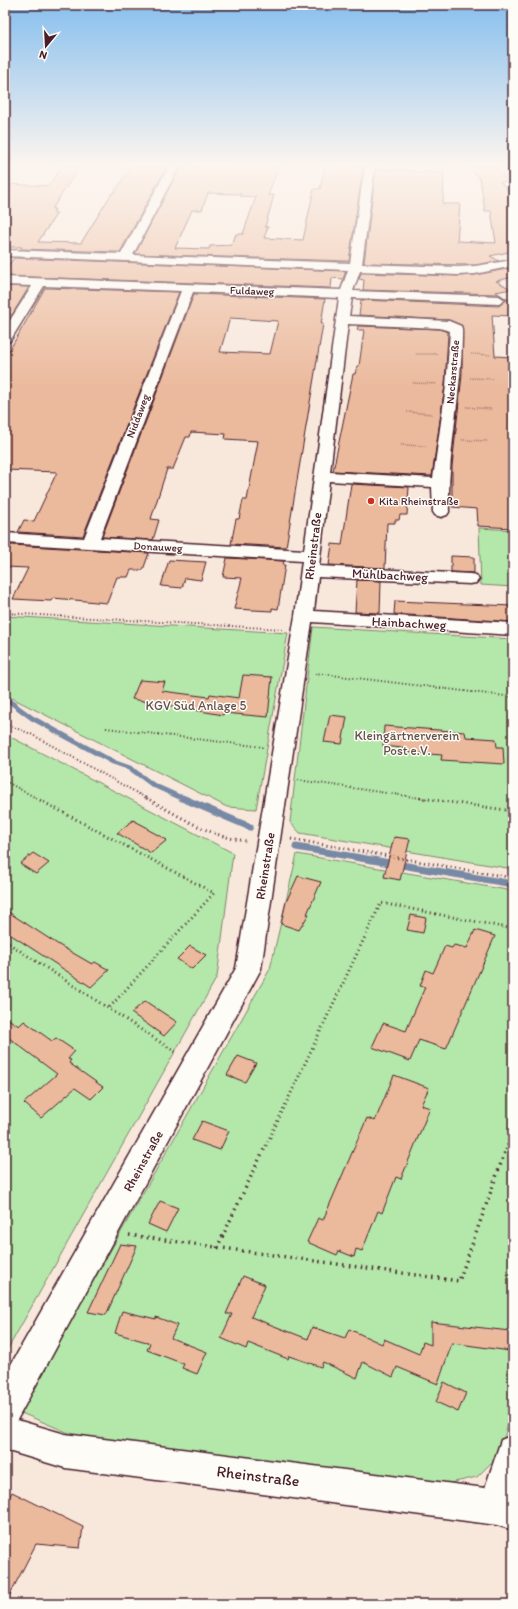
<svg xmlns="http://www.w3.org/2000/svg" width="518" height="1609" font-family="Itim,sans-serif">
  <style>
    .green { fill: #b3e8aa; stroke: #7e846a }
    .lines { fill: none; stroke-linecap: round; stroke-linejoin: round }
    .stream-far1 { stroke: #7889a5; stroke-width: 5 }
    .stream { stroke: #7889a5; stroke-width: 7 }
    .building { fill: #ebb99c; stroke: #4a1f2b; fill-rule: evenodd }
    .minor-casing { stroke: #4a1f2b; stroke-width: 3 }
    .path-far3 { stroke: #4a1f2b; stroke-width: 1.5; stroke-dasharray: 0.5 1.5; stroke-linecap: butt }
    .path-far2 { stroke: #4a1f2b; stroke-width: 2; stroke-dasharray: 1 2.5; stroke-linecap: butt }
    .path-far1 { stroke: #4a1f2b; stroke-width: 3; stroke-dasharray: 1 3.5; stroke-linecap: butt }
    .path { stroke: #4a1f2b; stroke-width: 3.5; stroke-dasharray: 1.5 4.5; stroke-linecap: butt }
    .minor { fill: #fdfcf7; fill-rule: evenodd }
    .poi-dot { fill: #c8321e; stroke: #fdfcf7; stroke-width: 1.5 }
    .labels { text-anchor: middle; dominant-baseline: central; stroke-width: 3; stroke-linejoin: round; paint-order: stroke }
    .far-street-label { font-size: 11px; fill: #4a1f2b; stroke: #fdfcf7 }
    .far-poi-label { font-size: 11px; fill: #4a1f2b; stroke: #fdfcf7; text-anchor: start }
    .street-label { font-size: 13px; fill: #4a1f2b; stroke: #fdfcf7 }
    .park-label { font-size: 13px; fill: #64514b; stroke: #fdfcf7 }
    .near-street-label { font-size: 16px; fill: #4a1f2b; stroke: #fdfcf7 }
  </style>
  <rect width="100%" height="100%" fill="#f8e8dc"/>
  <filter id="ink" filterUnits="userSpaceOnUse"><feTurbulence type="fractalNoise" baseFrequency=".025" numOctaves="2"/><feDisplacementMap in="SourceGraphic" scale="8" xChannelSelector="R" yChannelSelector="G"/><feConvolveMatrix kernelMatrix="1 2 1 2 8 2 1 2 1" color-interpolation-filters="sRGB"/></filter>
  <g filter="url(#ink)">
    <!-- green -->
    <path class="green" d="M479,528L513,530V587L481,585Z
      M5,616L288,633L256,809L227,807L8,696L5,683Z
      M313,627L513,639V869L300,833L290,822Z
      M5,734L233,853L217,977L5,1354Z
      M297,854L513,891V1408L499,1455L477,1477L446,1484L88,1441L19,1412L270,969Z"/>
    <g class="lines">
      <!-- stream-far1 -->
      <path class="stream-far1" d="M5,698L32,718L113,762L130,768L153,785L184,799"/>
      <!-- stream -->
      <path class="stream" d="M182,798L250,827
        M296,847L513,884"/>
    </g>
    <!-- building -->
    <path class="building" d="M63,166H80L52,209H55L53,213H57L38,242L81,243L112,193H114L132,166L166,168L120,252L21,249L22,247H5V184L48,186Z
      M195,166H279L268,195H274L265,227H268L264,238L303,240L314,189H320L325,166H355V168H363L349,261L135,254L179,169H193ZM208,193L241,194L240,196L256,197L243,234H236L232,245L210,246L209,249L175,248L192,210H202Z
      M468,166H494L509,182H500L513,196V251L490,256L499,261L475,265L364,263L376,169L444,173L443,204H460L457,241L496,243L491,211H485L480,179Z
      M14,258L346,271L343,279L332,278L331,288L5,276V270Z
      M512,268L513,277L496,281L511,289L496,292L513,303V316L492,315L495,356L511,357L513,359V528L478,526L477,509L452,507V466L462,375V326L449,320L359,315L361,300L499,306L506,300L499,294L363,290L364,280L359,279L361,273L458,276L475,275Z
      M5,286L29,287L12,315L5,314Z
      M45,288L179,292L83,536L18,532L24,520L34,521L57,472L5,470V358Z
      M194,294L325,299L321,324H323L286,547L231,544L236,519H239L243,500H247L258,441L225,439L226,434L191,432L190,437H186L173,469H167L151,519L159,520L153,540L102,537ZM230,318L278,321L270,354L220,352Z
      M358,326L439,329L448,332L445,386L432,476L333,471L353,374H355L357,366H359L364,330H357Z
      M351,484L409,487L407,515H400L399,520H395V523H387L385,568L329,565L332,544L342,545Z
      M11,545L149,553L143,570H131L128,577H117L107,603L53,598L51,601L13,599L28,568L5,567V558Z
      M451,556L474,557V573L451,572Z
      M227,558L284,561L283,565H285L278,609L272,608V611L234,609L242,578L223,577Z
      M169,560L206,562L201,580L185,578L182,588L161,586Z
      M357,580L381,581L380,613L355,612Z
      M395,601L513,606V622L394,614Z
      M243,675L272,677L268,717L224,713L223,715L132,699L140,680L165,682L162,691L209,697L210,694L239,698Z
      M330,715L347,717L342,744L324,742Z
      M384,726L465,732L466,737L496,739L497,747H503L504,764L441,760L442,755L403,752V748L383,746Z
      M133,820L148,828L147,829L167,840L151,853L117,833Z
      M394,837L410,839L400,880L384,877Z
      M33,853L49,863L36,874L20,864Z
      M298,876L321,882L307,914H309L299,930L281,924L286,902Z
      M5,910L59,945L92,964L95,962L109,970L91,987L5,931Z
      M411,915L426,918L423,933L407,930Z
      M475,930L495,936L446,1049L419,1040L410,1061L372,1047L383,1023L406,1031L425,987L420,986L426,970L433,973L445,946L452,948L454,945L467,948Z
      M190,946L206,955L192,969L177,959Z
      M145,1001L177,1022L164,1036L131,1013Z
      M5,1017L19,1026L24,1021L52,1041L56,1038L75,1051L68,1059L71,1060L69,1063L103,1087L91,1099L75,1088L41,1118L24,1103L57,1074L5,1035Z
      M238,1056L256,1063L245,1082L227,1075Z
      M394,1075L429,1088L421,1105L430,1108L401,1179L396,1177L382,1213L378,1211L362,1251L356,1249L354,1257L339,1251L337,1255L307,1242L318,1218L323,1220L367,1118L375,1121Z
      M202,1121L229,1131L220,1150L192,1140Z
      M160,1201L178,1208L166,1232L148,1224Z
      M120,1244L137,1246L106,1315L88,1312Z
      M243,1276L265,1285L251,1317L308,1339L312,1327L345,1338L349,1329L382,1344L384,1339L419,1354L423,1342L431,1345V1322L510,1331V1351L452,1343L438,1384L397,1367L393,1377L363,1362L357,1378L323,1362L321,1367L289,1356L288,1359L248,1343L246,1349L221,1338L232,1314H226Z
      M122,1311L156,1319V1317L177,1325L171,1338L207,1352L197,1374L182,1368L184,1364L147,1350L150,1343L115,1333Z
      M444,1382L466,1393L458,1412L436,1402Z
      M12,1492L83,1527L80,1548L36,1544L5,1604V1505Z"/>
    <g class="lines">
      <defs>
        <path id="minor" d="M169,166H179L133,255L350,263L365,166H375L362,264L458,267L475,266L513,260V266L475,274L458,275L360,271L353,291L499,296L505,300L499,304L352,298L349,316L449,321L461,326L462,329C463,390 447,451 449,512L447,515L441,517L435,515L433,512L432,487L329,481L319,566L470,574L476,575L479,579L476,583L470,584L318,577L314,611L513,623V635L312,622L261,969L17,1420L65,1434L485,1488L501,1440L513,1435V1530L497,1525L65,1468L5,1450V1375L236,968L295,616L302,561L5,543V533L84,538L181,291L44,286L10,341L5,342V328L32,286L5,285V277L341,290L348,270L5,256V250L121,254ZM193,292L339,298L304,550L100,538ZM348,324L439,328L450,331L446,386L433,478L330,472Z"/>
      </defs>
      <!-- minor casing -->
      <use href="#minor" class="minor-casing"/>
      <!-- path-far3 -->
      <path class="path-far3" d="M505,166L513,173
        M416,354H438
        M471,354L491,355
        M470,378L494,379
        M413,383L437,384
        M466,407L491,409
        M407,412L433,414
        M462,440L488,441
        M401,445L427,446"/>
      <!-- path-far2 -->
      <path class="path-far2" d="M5,613L282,629
        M315,673L513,697
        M5,724L31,734L148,799
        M106,728L263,747
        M298,780L427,799
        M5,781L38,799"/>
      <!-- path-far1 -->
      <path class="path-far1" d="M36,798L214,893L109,1008
        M146,798C178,815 211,838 248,841
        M420,798L513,811
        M291,839L513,878
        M5,941L177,1053
        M264,1150L381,903L513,929
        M506,1150L513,1130"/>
      <!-- path -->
      <path class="path" d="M129,1235L459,1281L506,1149
        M217,1248L264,1149"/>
      <!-- minor -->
      <use href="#minor" class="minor"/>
    </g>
  </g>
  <!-- sky -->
  <linearGradient id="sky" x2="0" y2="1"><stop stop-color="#87bfee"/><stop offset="0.42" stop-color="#fcf5ef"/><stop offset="1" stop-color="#fcf5ef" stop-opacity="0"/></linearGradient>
  <rect width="518" height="391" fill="url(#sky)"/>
  <!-- markers -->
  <circle class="poi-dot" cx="371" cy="501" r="4"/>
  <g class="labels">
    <!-- far-street labels -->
    <g class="far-street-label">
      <text transform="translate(252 291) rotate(2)">Fuldaweg</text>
      <text transform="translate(453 372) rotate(-85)">Neckarstraße</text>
      <text transform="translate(138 416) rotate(-69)">Niddaweg</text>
      <text transform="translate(158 547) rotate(3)">Donauweg</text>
    </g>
    <!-- far-poi labels -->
    <g class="far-poi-label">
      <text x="379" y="501">Kita Rheinstraße</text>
    </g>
    <!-- street labels -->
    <g class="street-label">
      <text transform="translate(313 546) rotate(-83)">Rheinstraße</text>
      <text transform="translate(390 575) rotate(3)">Mühlbachweg</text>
      <text transform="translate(409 623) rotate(3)">Hainbachweg</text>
      <text transform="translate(265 866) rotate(-81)">Rheinstraße</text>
      <text transform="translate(143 1161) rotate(-61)">Rheinstraße</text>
    </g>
    <!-- park labels -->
    <g class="park-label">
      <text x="196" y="705">KGV Süd Anlage 5</text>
      <text x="407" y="735">Kleingärtnerverein<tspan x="407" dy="15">Post e.V.</tspan></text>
    </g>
    <!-- near-street labels -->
    <g class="near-street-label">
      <text transform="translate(258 1476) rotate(7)">Rheinstraße</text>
    </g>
  </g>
  <!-- margin -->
  <rect width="518" height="1609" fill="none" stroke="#fdfcf7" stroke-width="20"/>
  <rect x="10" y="10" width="498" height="1589" fill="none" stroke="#4a1f2b" stroke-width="1.5" filter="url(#ink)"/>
  <!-- north arrow -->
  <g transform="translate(46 46) rotate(198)" stroke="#fdfcf7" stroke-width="3" paint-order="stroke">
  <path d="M0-3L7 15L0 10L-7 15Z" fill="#4a1f2b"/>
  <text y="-6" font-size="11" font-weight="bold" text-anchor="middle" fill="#4a1f2b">N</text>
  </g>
</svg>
